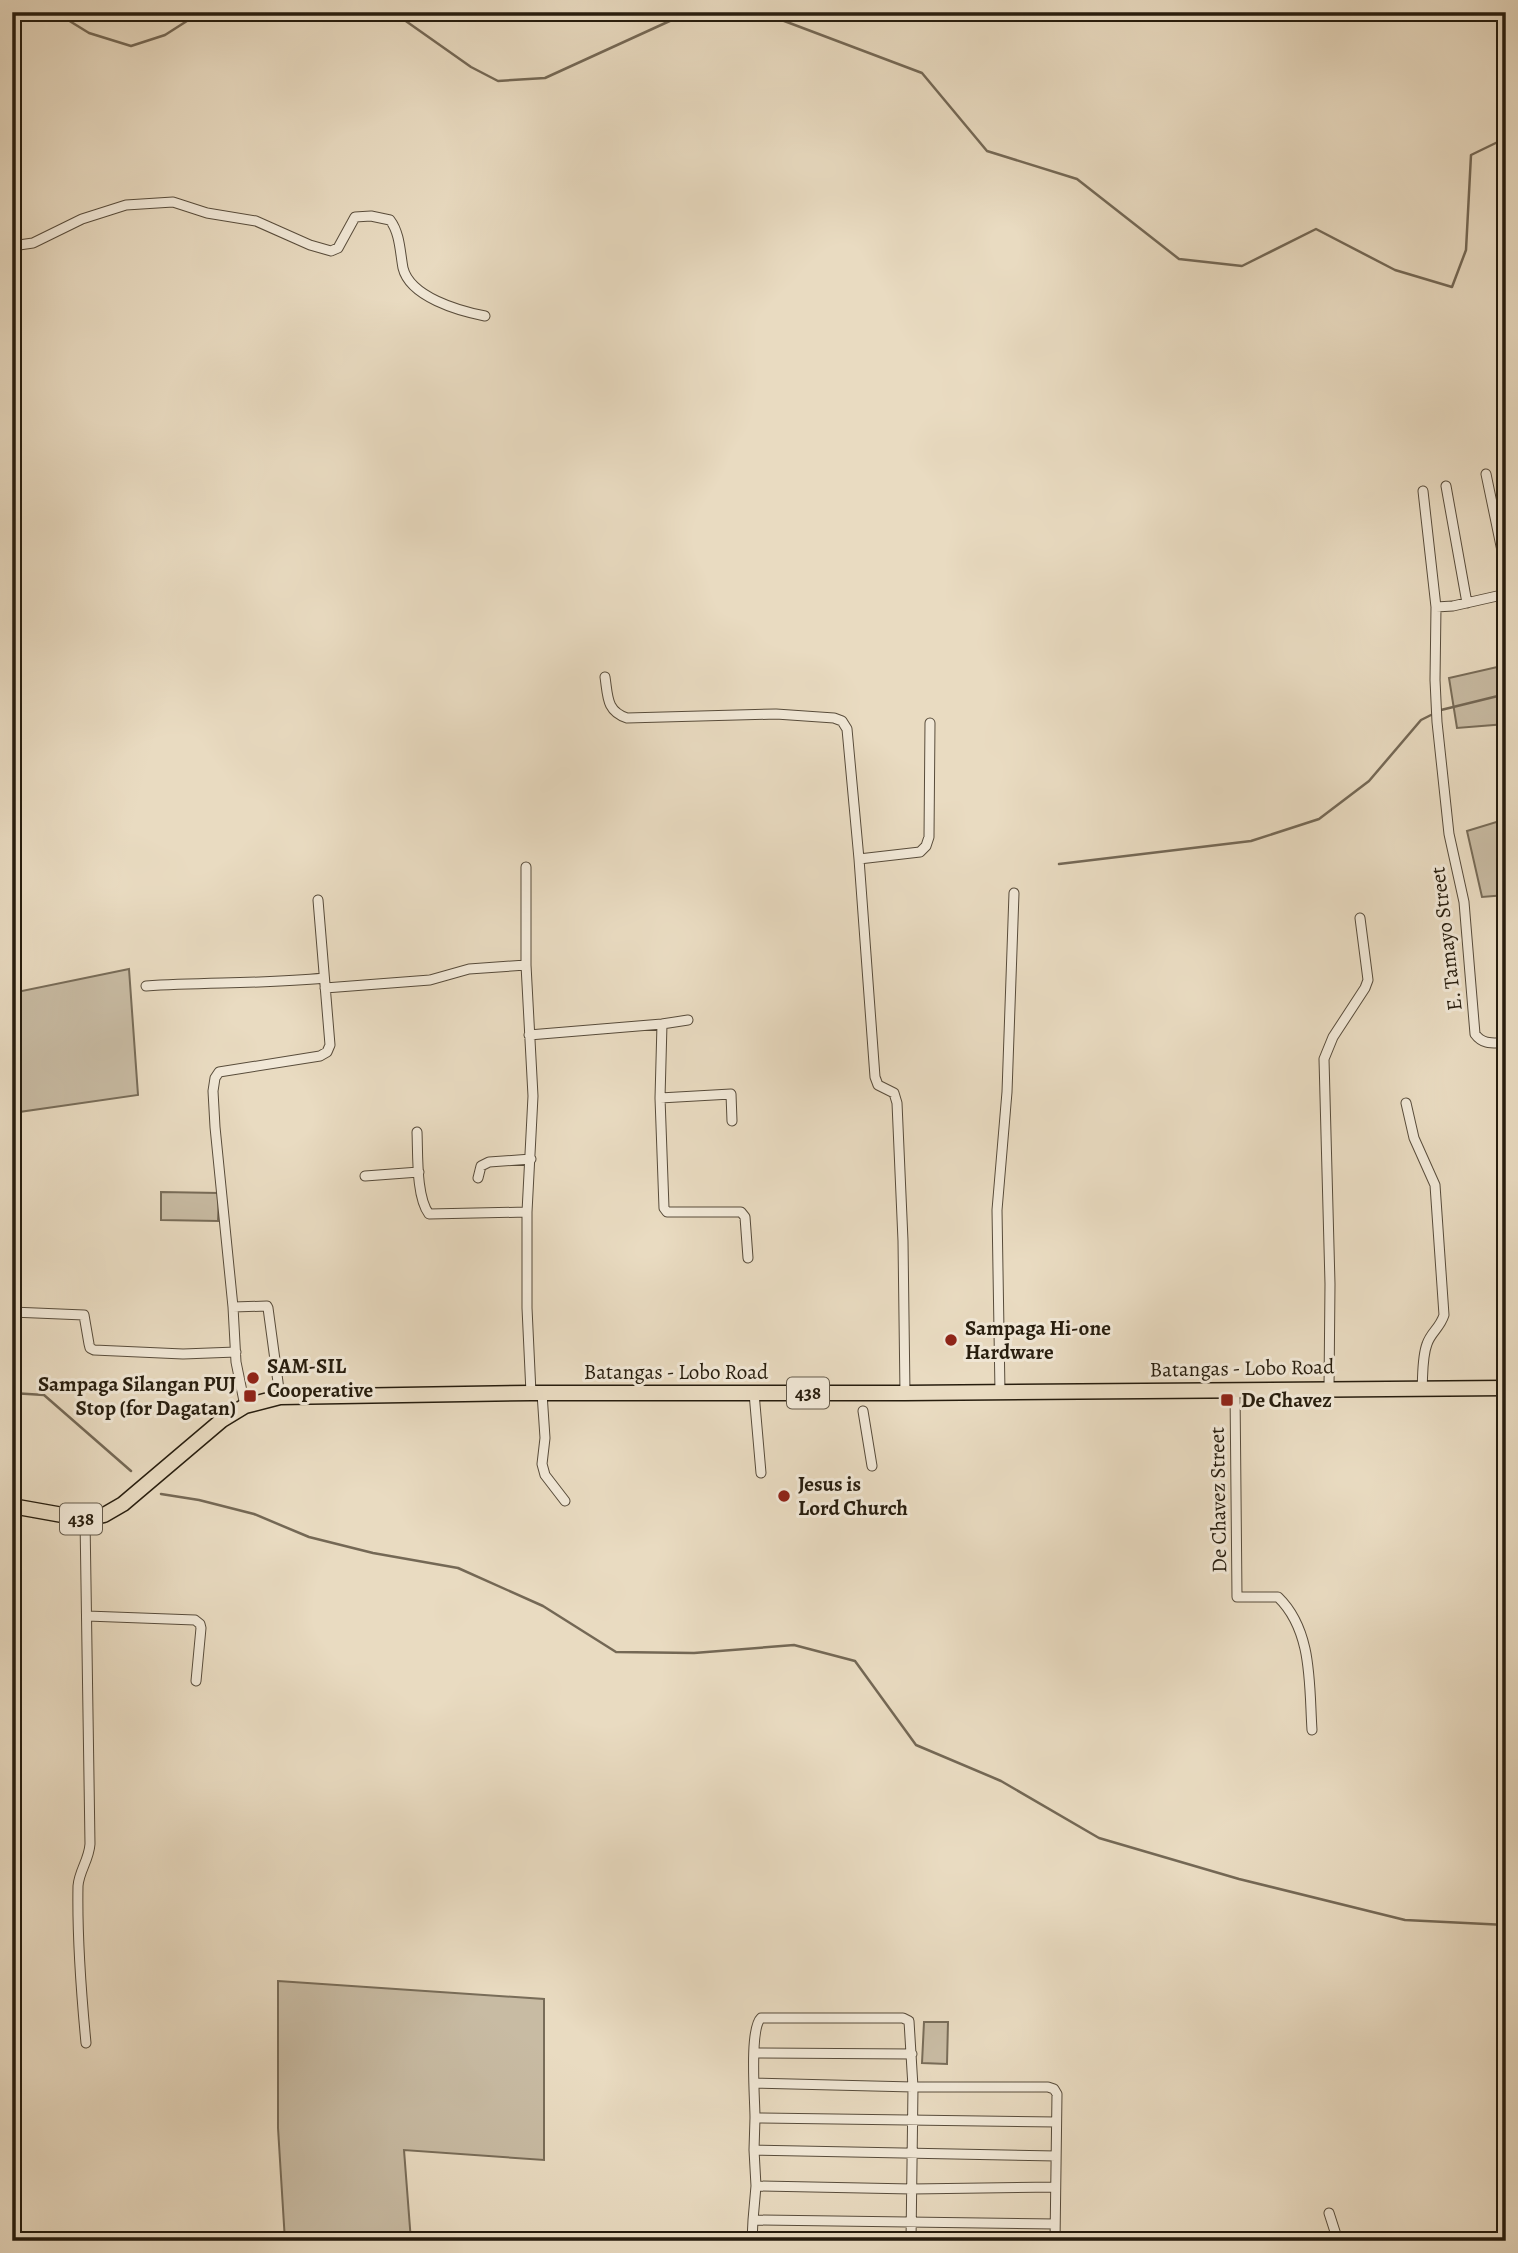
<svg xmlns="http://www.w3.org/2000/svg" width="1518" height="2253" font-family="Alegreya,serif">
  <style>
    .green { fill: #c8bba3; stroke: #786c58; stroke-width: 2 }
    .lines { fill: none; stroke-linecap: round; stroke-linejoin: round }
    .stream { stroke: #746855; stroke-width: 2.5 }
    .minor-casing { stroke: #584c3b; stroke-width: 11 }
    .primary-casing { stroke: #271d0e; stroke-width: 17 }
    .minor { stroke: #f1e8d7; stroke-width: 9 }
    .primary { stroke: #e9dbc1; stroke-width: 14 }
    .poi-dot { fill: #8f2418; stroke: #f1e8d7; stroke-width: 2.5 }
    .labels { text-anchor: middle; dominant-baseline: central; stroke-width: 6; stroke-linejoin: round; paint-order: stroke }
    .shield { fill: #f1e8d7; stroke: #645a4a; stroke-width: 2 }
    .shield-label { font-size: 19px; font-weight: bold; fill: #271d0e }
    .street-label { font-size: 21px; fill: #271d0e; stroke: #f1e8d7 }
    .poi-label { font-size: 21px; font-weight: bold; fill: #271d0e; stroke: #f1e8d7; text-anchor: start }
  </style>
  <rect width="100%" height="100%" fill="#e9dbc1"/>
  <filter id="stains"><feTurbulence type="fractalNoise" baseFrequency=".00286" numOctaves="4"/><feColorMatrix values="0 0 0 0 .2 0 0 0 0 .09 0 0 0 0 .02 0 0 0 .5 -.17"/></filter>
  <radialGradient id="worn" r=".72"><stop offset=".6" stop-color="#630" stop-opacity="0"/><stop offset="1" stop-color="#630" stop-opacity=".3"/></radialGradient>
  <!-- green -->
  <path class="green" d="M1506,665V724L1457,728L1449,678Z
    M1506,819V895L1482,897L1467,831Z
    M129,969L138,1095L12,1113V993Z
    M161,1192L219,1193L218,1221L161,1220Z
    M278,1981L544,1999V2160L404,2150L411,2241H285L278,2128Z
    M924,2022H948L947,2064L922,2063Z"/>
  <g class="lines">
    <!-- stream -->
    <path class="stream" d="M55,12L89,33L131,46L165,35L201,12
      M393,12L471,67L498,81L545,78L685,14L771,16L922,73L987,151L1077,179L1179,259L1242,266L1316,229L1395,270L1452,287L1466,250L1471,155L1506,138
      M1441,710L1506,694
      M1059,864L1251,841L1319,819L1369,781L1421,720L1431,715
      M12,1393L44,1395L131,1471
      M161,1494L199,1500L254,1514L309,1537L373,1553L458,1568L543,1606L616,1652L694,1653L794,1645L855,1661L916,1745L1001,1781L1099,1838L1239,1879L1405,1920L1506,1925"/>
    <defs>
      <path id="minor" d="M12,246L33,243L82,219L126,205L173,202L207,213L256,221L310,245L331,251L338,248L355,217L371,216L390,220C400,233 400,252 403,268C410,297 459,311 485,316
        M1486,474L1506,570
        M1446,486L1467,603
        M1423,491L1436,607L1435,680L1437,722L1449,834L1464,902L1475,1034C1483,1045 1493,1043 1506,1043
        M1436,607L1453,606L1506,594
        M605,677C608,696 606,711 627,718L776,714L834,718L842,721L847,729L859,859L875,1077L878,1085L894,1093L897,1103L903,1241L905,1393
        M859,859L920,852L926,846L929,837L930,723
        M526,867V965L533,1096L527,1212V1308L531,1393
        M146,986C206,982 265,984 324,978
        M325,988L430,980L469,969L526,965
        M662,1024L660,1098L664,1208L667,1212H741L745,1217L748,1258
        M529,1035L662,1024L688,1020
        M660,1098L731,1094L732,1121
        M1406,1103L1414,1138L1435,1185L1444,1315C1440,1328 1431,1332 1427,1344C1422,1357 1423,1375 1422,1389
        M417,1132C418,1154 416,1197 429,1214L527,1212
        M365,1176L419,1172
        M478,1178L481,1166L489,1162L531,1159
        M233,1307L267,1306L268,1308L280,1397
        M12,1312L84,1315L89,1344L90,1348L94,1350L183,1354L236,1352
        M1329,1388L1330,1284L1324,1059L1333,1037L1365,988L1368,980L1360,918
        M1235,1390L1237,1597H1278C1313,1631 1309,1685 1312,1730
        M1000,1392L997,1210L1007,1092L1014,893
        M542,1393L545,1438L542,1464L545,1475L565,1501
        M754,1393L761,1473
        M245,1406L236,1362L233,1307L215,1127L213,1091L215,1078L219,1072L320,1056L327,1052L330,1045L318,900
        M863,1411L872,1466
        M85,1519L90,1844C89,1860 79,1871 78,1886C77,1938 81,1991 86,2043
        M87,1616L195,1620L200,1624L201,1628L196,1681
        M754,2053L912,2054
        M755,2083L913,2087H1048L1054,2089L1057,2094L1055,2241
        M755,2118C755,2099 749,2029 761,2018H903L909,2021L913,2087L911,2241
        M1056,2122L755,2118L754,2150L1056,2156
        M754,2150L756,2186
        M1329,2213L1338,2241
        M1055,2224L753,2220L756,2186L912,2189L1055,2187
        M752,2241L753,2220"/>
      <path id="primary" d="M12,1506L85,1519L104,1515L123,1504L222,1420L245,1406L280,1397L531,1393H905L1506,1388"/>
    </defs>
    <!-- minor casing -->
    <use href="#minor" class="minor-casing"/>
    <!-- primary casing -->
    <use href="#primary" class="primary-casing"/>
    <!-- minor -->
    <use href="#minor" class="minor"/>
    <!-- primary -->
    <use href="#primary" class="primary"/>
  </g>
  <!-- markers -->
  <g class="poi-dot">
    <circle cx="951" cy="1340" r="7"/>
    <circle cx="253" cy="1378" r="7"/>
    <rect x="243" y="1389" width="14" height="14" rx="3.5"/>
    <rect x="1220" y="1393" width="14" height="14" rx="3.5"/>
    <circle cx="784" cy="1496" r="7"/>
  </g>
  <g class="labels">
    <!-- shield labels -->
    <g class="shield">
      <rect x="787" y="1377.5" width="42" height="31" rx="5"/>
      <rect x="60" y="1503.5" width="42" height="31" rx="5"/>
    </g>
    <g class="shield-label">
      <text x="808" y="1393">438</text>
      <text x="81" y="1519">438</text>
    </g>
    <!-- street labels -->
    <g class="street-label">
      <text transform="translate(1446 939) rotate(-97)">E. Tamayo Street</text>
      <text transform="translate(1242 1368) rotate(-1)">Batangas - Lobo Road</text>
      <text x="676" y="1372">Batangas - Lobo Road</text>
      <text transform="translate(1218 1500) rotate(-91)">De Chavez Street</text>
    </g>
    <!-- poi labels -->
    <g class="poi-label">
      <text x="965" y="1328">Sampaga Hi-one<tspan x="965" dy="24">Hardware</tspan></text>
      <text x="267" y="1366">SAM-SIL<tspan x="267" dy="24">Cooperative</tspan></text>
      <text x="236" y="1384" text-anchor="end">Sampaga Silangan PUJ<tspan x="236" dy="24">Stop (for Dagatan)</tspan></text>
      <text x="1241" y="1400">De Chavez</text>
      <text x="798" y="1484">Jesus is<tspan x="798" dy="24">Lord Church</tspan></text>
    </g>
  </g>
  <!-- margin -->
  <rect width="1518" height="2253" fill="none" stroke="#e9dbc1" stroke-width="42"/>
  <rect x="14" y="14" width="1490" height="2225" fill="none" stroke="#271d0e" stroke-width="3.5"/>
  <rect x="21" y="21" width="1476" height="2211" fill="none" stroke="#271d0e" stroke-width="2"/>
  <rect width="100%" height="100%" filter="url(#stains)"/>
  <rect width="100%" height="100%" fill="url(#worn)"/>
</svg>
